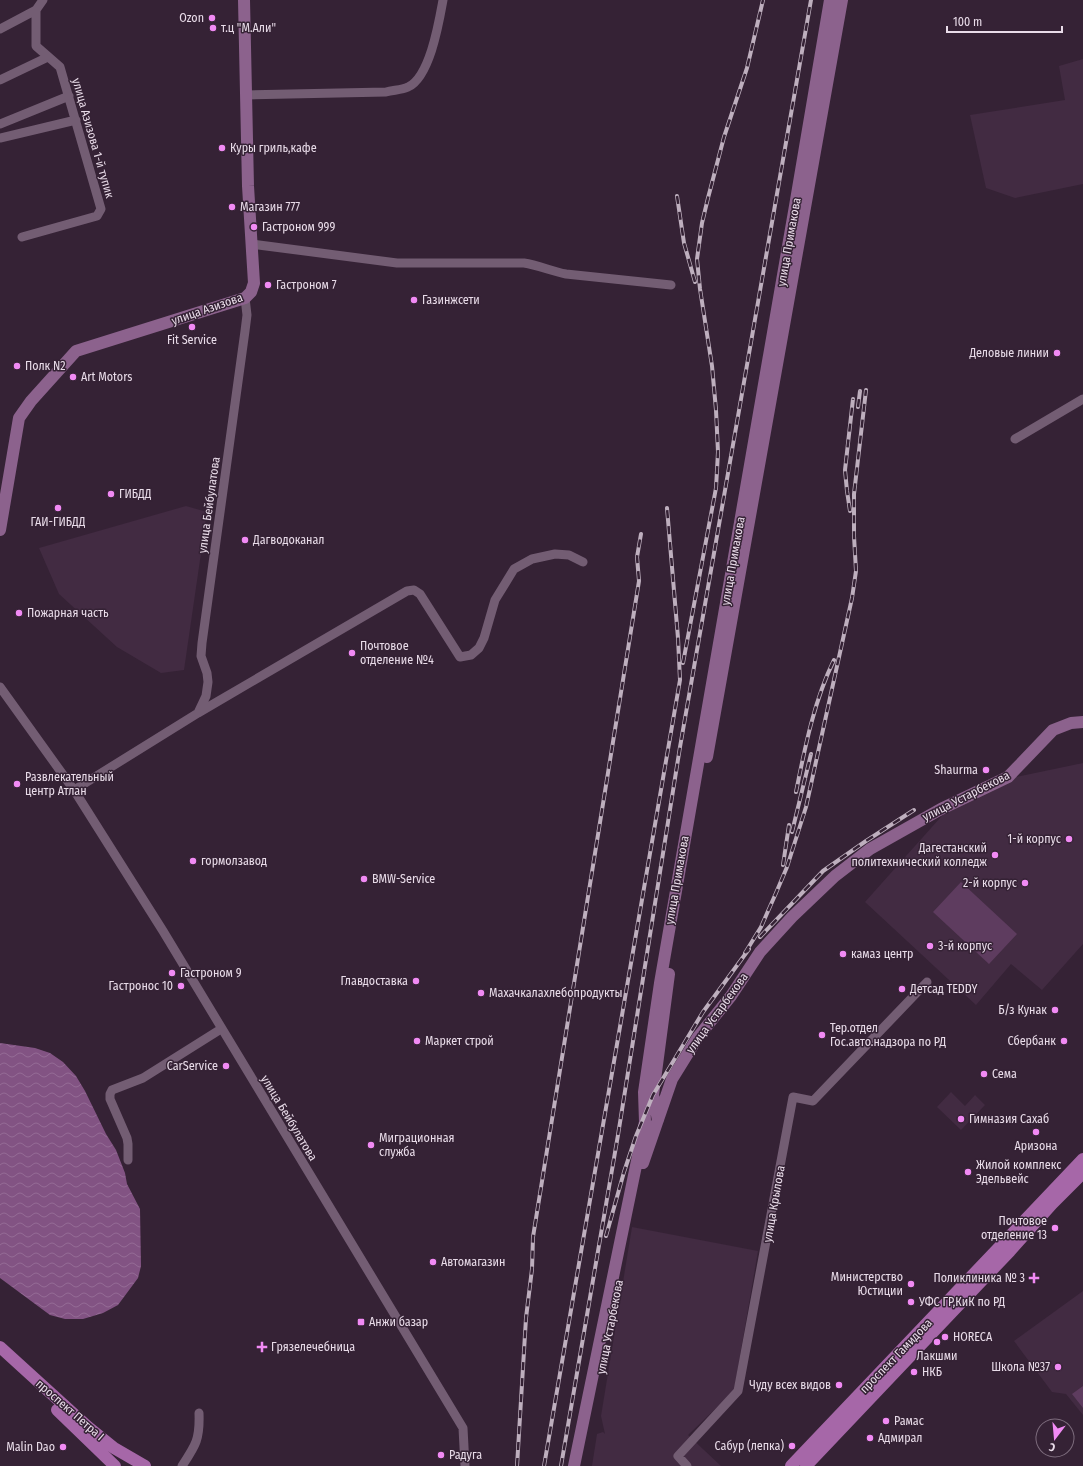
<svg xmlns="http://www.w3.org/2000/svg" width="1083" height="1466" font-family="'Fira Sans Condensed',sans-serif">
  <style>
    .built { fill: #422b42 }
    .pitch { fill: #5e3c5f }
    .water { fill: url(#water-waves) }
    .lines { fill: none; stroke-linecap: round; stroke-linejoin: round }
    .minor { stroke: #735d73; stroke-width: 9 }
    .secondary { stroke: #8c628d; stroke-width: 12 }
    .primary { stroke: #a667a8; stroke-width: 12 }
    .rail-casing { stroke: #beafbe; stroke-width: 4 }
    .rail { stroke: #352235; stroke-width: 2.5; stroke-dasharray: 8; stroke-linecap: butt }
    .poi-dot { fill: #f18af4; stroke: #352235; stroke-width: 1.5 }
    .labels { text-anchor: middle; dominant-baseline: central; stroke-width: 3; stroke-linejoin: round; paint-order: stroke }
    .poi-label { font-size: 12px; fill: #e9dce9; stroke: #352235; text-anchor: start }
    .street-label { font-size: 12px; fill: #e9dce9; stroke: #352235 }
  </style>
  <defs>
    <pattern id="water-waves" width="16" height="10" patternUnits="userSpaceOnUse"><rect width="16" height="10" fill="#825383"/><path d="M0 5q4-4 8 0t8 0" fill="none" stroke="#946b95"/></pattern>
  </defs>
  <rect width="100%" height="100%" fill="#352235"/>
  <!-- built -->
  <path class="built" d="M1083,59V184L1015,198L986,188L970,115L1065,100L1059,66Z
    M186,506L207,512L184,670L161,673L117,647L59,594L39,548Z
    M1083,763V944L1042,990L1011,964L976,1005L865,902L948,809L1006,779Z
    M951,1092L965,1106L975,1095L985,1105L961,1130L937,1107Z
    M632,1227L758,1251L734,1391L688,1435L721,1466H592L597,1434L603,1432L605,1434L601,1416Z
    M1083,1291V1415L1066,1394L1052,1392L1014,1341Z"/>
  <!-- pitch -->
  <path class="pitch" d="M961,882L1017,934L989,964L933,912Z
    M1083,1386V1408L1072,1394Z"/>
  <!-- water -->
  <path class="water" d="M0,1043L35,1048L50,1053L63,1062L76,1076L85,1091L106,1134L116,1150L125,1173L127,1184L140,1209L141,1266L138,1278L118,1305L103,1313L83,1319H65L50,1315L0,1278Z"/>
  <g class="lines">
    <!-- minor -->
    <path class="minor" d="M0,29L36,10
      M0,80L48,57
      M246,95L386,92C393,90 402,90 408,87C430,77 439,22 443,0
      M0,124L69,96
      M0,138L76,120
      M22,237L97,216L101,209L60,67L36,46V10L43,0
      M251,244L397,263H524C538,265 551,271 566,274L671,285
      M1015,439L1083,399
      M0,687L74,790L163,931L463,1428L465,1466
      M198,713L206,696L208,682L207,673L201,656L202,643L245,331L247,315L245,298
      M74,790L198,713L407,591L414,590L420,594L460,657L471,655L479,648L484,638L495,600L514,569L532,559L555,554L569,555L583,562
      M128,1160V1144L127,1138L110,1099V1094L112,1090L143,1078L221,1029
      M182,1466C196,1445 200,1439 199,1413
      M687,1466L678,1456L738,1391L793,1097L813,1101L927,982"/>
    <!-- secondary -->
    <path class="secondary" d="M0,530L19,418L31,401L76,351L245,298L251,292L254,283L248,186L244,0
      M707,757L842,0
      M658,1120L653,1095L669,974
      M643,1163L672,1079L698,1037L731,996L760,952L792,917L835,876L870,849L941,809L1008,777L1053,730L1071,723L1083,722
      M574,1466L645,1122L644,1092L660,983L795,206L830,0"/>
    <!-- primary -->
    <path class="primary" d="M0,1347L88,1427L114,1448L145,1466
      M57,1410L115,1466
      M791,1466L1083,1159
      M806,1466L1010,1251L1052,1204L1083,1173"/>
    <defs>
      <path id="rail" d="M677,196L684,243L695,282
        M858,407L860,391
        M850,511L847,491L845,470L853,399
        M683,663L716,488L718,452L716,410L712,366L700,289L697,259L702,223L708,198L724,137L747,68L763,0
        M796,792C805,747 814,701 834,660
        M792,832L811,754
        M783,865L789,825
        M760,937L823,871L866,841L914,810
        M745,953L761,927L776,893L787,867L806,807L852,598L856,571L854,536V494L866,390
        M606,1236L624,1172L636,1136L653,1095L703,1012L749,949
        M517,1466L526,1318L532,1269L533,1237L639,581L637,557L641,534
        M544,1466L680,680L678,638L667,508
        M561,1466L618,1135L680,747L811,0"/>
    </defs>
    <!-- rail casing -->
    <use href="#rail" class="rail-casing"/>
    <!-- rail -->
    <use href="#rail" class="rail"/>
  </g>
  <!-- markers -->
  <g class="poi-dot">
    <circle cx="212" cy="18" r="4"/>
    <circle cx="213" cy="28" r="4"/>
    <circle cx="222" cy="148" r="4"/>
    <circle cx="232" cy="207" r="4"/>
    <circle cx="254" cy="227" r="4"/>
    <circle cx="268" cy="285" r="4"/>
    <circle cx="414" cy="300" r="4"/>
    <circle cx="192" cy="327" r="4"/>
    <circle cx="1057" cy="353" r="4"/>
    <circle cx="17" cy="366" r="4"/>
    <circle cx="73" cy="377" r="4"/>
    <circle cx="111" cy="494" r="4"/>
    <circle cx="58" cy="508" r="4"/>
    <circle cx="245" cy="540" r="4"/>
    <circle cx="19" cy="613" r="4"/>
    <circle cx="352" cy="653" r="4"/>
    <circle cx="986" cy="770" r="4"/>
    <circle cx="17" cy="784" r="4"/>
    <circle cx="1069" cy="839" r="4"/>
    <circle cx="995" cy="855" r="4"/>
    <circle cx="193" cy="861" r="4"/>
    <circle cx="364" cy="879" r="4"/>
    <circle cx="1025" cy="883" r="4"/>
    <circle cx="930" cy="946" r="4"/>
    <circle cx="843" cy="954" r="4"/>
    <circle cx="172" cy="973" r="4"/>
    <circle cx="416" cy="981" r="4"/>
    <circle cx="181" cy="986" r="4"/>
    <circle cx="902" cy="989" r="4"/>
    <circle cx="481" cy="993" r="4"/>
    <circle cx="1055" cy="1010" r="4"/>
    <circle cx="822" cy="1035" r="4"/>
    <circle cx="417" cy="1041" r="4"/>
    <circle cx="1064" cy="1041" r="4"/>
    <circle cx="226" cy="1066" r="4"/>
    <circle cx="984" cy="1074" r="4"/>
    <circle cx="961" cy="1119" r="4"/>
    <circle cx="1036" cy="1132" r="4"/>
    <circle cx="371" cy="1145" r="4"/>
    <circle cx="968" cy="1172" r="4"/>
    <circle cx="1055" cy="1228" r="4"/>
    <circle cx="433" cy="1262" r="4"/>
    <path d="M1032 1272h4v4h4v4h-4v4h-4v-4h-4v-4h4z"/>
    <circle cx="911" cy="1284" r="4"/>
    <circle cx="911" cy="1302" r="4"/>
    <rect x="357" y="1318" width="8" height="8" rx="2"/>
    <circle cx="945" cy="1337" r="4"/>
    <circle cx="937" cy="1342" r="4"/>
    <path d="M260 1341h4v4h4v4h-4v4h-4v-4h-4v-4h4z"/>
    <circle cx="1058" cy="1367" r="4"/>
    <circle cx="914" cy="1372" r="4"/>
    <circle cx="839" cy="1385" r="4"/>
    <circle cx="886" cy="1421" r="4"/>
    <circle cx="870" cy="1438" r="4"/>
    <circle cx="792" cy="1446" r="4"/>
    <circle cx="63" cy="1447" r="4"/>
    <circle cx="441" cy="1455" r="4"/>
  </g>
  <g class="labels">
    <!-- poi labels -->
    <g class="poi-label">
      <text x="204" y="18" text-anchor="end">Ozon</text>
      <text x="221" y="28">т.ц "М.Али"</text>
      <text x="230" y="148">Куры гриль,кафе</text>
      <text x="240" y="207">Магазин 777</text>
      <text x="262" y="227">Гастроном 999</text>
      <text x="276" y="285">Гастроном 7</text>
      <text x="422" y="300">Газинжсети</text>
      <text x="192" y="340" text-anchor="middle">Fit Service</text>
      <text x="1049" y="353" text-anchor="end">Деловые линии</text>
      <text x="25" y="366">Полк N2</text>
      <text x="81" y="377">Art Motors</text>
      <text x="119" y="494">ГИБДД</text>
      <text x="58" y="522" text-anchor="middle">ГАИ-ГИБДД</text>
      <text x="253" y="540">Дагводоканал</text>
      <text x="27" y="613">Пожарная часть</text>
      <text x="360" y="646">Почтовое<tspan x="360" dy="14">отделение №4</tspan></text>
      <text x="978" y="770" text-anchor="end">Shaurma</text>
      <text x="25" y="777">Развлекательный<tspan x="25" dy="14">центр Атлан</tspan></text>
      <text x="1061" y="839" text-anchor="end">1-й корпус</text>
      <text x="987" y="848" text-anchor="end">Дагестанский<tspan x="987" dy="14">политехнический колледж</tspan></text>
      <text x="201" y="861">гормолзавод</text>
      <text x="372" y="879">BMW-Service</text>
      <text x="1017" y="883" text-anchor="end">2-й корпус</text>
      <text x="938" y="946">3-й корпус</text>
      <text x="851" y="954">камаз центр</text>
      <text x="180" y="973">Гастроном 9</text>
      <text x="408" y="981" text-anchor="end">Главдоставка</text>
      <text x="173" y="986" text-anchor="end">Гастронос 10</text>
      <text x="910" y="989">Детсад TEDDY</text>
      <text x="489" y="993">Махачкалахлебопродукты</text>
      <text x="1047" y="1010" text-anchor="end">Б/з Кунак</text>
      <text x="830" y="1028">Тер.отдел<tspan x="830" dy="14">Гос.авто.надзора по РД</tspan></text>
      <text x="425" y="1041">Маркет строй</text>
      <text x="1056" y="1041" text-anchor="end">Сбербанк</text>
      <text x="218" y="1066" text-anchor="end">CarService</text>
      <text x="992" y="1074">Сема</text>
      <text x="969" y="1119">Гимназия Сахаб</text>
      <text x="379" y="1138">Миграционная<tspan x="379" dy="14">служба</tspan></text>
      <text x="1036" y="1146" text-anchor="middle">Аризона</text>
      <text x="976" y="1165">Жилой комплекс<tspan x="976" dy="14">Эдельвейс</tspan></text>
      <text x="1047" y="1221" text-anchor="end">Почтовое<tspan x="1047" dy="14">отделение 13</tspan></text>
      <text x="441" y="1262">Автомагазин</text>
      <text x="903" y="1277" text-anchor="end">Министерство<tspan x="903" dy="14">Юстиции</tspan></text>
      <text x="1025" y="1278" text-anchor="end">Поликлиника № 3</text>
      <text x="919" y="1302">УФС ГР,КиК по РД</text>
      <text x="369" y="1322">Анжи базар</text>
      <text x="953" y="1337">HORECA</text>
      <text x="271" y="1347">Грязелечебница</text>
      <text x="937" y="1356" text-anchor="middle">Лакшми</text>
      <text x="1050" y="1367" text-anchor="end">Школа №37</text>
      <text x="922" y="1372">НКБ</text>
      <text x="831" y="1385" text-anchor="end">Чуду всех видов</text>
      <text x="894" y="1421">Рамас</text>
      <text x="878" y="1438">Адмирал</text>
      <text x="784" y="1446" text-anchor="end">Сабур (лепка)</text>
      <text x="55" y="1447" text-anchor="end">Malin Dao</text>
      <text x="449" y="1455">Радуга</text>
    </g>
    <!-- street labels -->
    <g class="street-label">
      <text transform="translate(93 138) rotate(74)">улица Азизова 1-й тупик</text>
      <text transform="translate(789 242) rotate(-80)">улица Примакова</text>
      <text transform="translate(207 309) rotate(-19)">улица Азизова</text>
      <text transform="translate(209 505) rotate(-82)">улица Бейбулатова</text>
      <text transform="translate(733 561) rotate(-80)">улица Примакова</text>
      <text transform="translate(966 796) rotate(-27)">улица Устарбекова</text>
      <text transform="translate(677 880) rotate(-80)">улица Примакова</text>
      <text transform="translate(717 1013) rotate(-54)">улица Устарбекова</text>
      <text transform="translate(289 1118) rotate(59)">улица Бейбулатова</text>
      <text transform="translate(774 1204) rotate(-80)">улица Крылова</text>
      <text transform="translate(610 1327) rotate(-79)">улица Устарбекова</text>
      <text transform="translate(896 1356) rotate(-46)">проспект Гамидова</text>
      <text transform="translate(70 1410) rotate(41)">проспект Петра I</text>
    </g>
  </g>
  <!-- north arrow -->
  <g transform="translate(1055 1438) rotate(196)"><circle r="19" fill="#352235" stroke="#7d6c7d"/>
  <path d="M0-3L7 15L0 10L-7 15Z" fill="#f18af4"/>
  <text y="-6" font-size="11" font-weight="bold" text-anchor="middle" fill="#e9dce9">С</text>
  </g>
  <!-- scale -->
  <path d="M947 26v6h115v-6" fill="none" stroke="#e9dce9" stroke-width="2"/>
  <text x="953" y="26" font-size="12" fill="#e9dce9" stroke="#352235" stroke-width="3" paint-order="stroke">100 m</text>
</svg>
